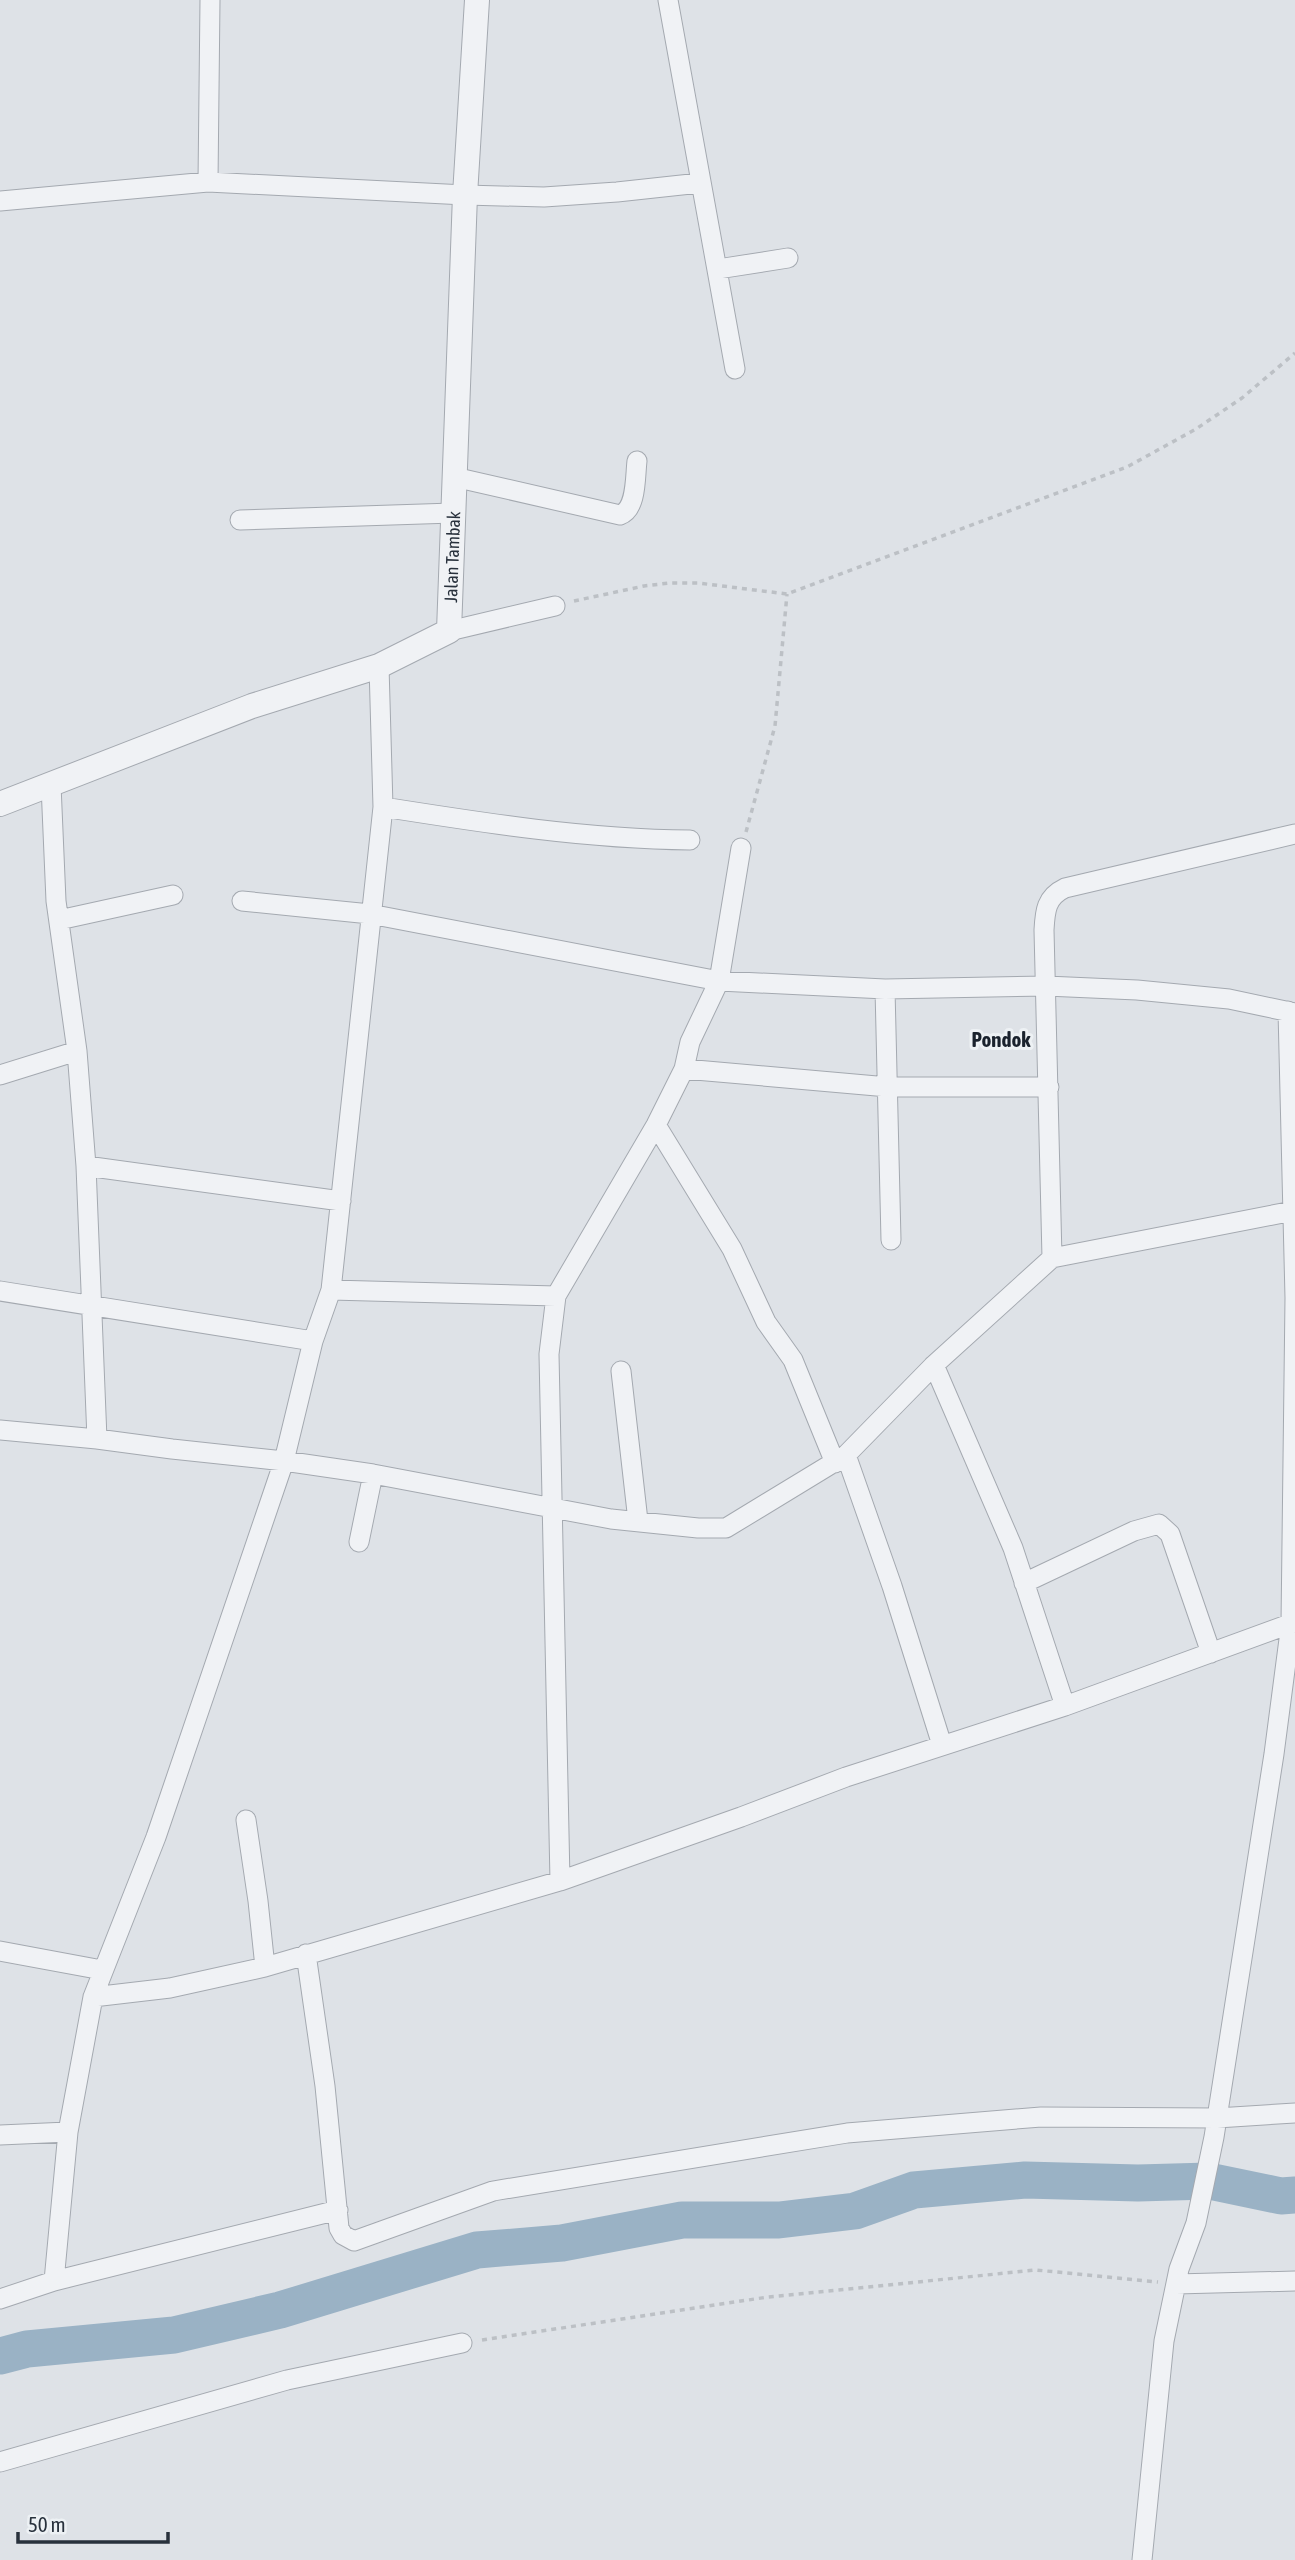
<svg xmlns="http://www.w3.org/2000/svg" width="1295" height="2560" font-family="'Asap Condensed',sans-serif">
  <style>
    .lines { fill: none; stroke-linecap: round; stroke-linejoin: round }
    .river { stroke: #9ab2c5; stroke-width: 37 }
    .minor-casing { stroke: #a4a9b0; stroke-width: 21 }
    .tertiary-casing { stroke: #a4a9b0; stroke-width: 26 }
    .path { stroke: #bcc0c5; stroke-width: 3.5; stroke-dasharray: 5 5; stroke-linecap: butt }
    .minor { stroke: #f0f2f5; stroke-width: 19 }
    .tertiary { stroke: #f0f2f5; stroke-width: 24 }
    .labels { text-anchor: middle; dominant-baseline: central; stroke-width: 6; stroke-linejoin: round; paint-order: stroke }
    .street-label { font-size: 18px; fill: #28313c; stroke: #edf1f4 }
    .quarter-label { font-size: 21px; font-weight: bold; fill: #1a222d; stroke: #edf1f4 }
  </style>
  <rect width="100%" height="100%" fill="#dee2e7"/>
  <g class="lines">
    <!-- river -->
    <path class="river" d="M0,2356L27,2349L174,2335L280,2310L477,2250L562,2243L682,2220H779L855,2211L914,2190L1025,2180L1138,2183L1209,2181L1281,2196L1295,2195"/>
    <defs>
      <path id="minor" d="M668,0L735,369
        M208,182L210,0
        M0,201L208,182L465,195L544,197L617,192L700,183
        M718,269L788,258
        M454,477L620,515C637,509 635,477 637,461
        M240,520L453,513
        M449,631L555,606
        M51,785L56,901L77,1051L86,1166L97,1439
        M383,807C484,823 586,839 690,840
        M242,901L370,914L719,981L885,989L1046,986L1137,990L1229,999L1295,1013
        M59,920L173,895
        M885,989L891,1240
        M684,1069L888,1087H1049
        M0,1075L77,1051
        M656,1125L732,1249L766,1322L793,1360L835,1463
        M86,1166L341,1201
        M1052,1258L1044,930C1045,911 1046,897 1065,888L1295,834
        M331,1290L556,1296
        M0,1291L313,1341
        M934,1365L1013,1548L1065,1706
        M621,1371L638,1521
        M0,1430L97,1439L172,1449L284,1461L373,1474L611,1519L698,1528H726L846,1455L934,1365L1052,1258L1293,1211
        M846,1455L892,1586L942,1745
        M359,1542L373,1474
        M1024,1583L1134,1531L1159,1524L1170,1534L1211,1653
        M246,1820L258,1901L265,1967
        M560,1881L549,1354L556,1296L656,1125L684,1069L690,1042L719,981L741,848
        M0,1951L102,1970
        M306,1954L325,2086L339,2228L343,2235L354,2241L493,2191L847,2133L1041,2117L1217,2118L1295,2113
        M93,1997L170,1988L265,1967L560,1881L741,1817L846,1777L1065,1706L1295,1622
        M0,2135L68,2132
        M54,2281L68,2132L93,1997L156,1837L284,1461L313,1341L331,1290L383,807L379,666
        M1176,2284L1295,2281
        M0,2299L54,2281L338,2210
        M0,2462L287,2380L462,2343
        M1142,2560L1164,2341L1179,2269L1196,2223L1214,2137L1274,1754L1291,1624L1295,1298L1288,1011"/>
      <g id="tertiary">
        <path id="s1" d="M0,804L252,706L379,666L449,631L465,195L477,0"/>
      </g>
    </defs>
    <!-- minor casing -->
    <use href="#minor" class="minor-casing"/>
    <!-- tertiary casing -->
    <use href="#tertiary" class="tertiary-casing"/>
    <!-- path -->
    <path class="path" d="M574,601L644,586L669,583H698L787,594L1127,467L1196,429L1242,398L1295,353
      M746,832L775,726L787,594
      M482,2340L768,2297L1036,2270L1158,2282"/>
    <!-- minor -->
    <use href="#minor" class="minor"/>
    <!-- tertiary -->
    <use href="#tertiary" class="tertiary"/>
  </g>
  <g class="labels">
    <!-- street labels -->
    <g class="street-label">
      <text stroke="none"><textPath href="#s1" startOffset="556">Jalan Tambak</textPath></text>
    </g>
    <!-- quarter labels -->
    <g class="quarter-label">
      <text x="1001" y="1039">Pondok</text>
    </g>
  </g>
  <!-- scale -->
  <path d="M18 2532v10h150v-10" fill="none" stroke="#28313c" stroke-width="3.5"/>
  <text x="28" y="2532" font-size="21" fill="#28313c" stroke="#edf1f4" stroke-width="5" paint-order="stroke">50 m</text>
</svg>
